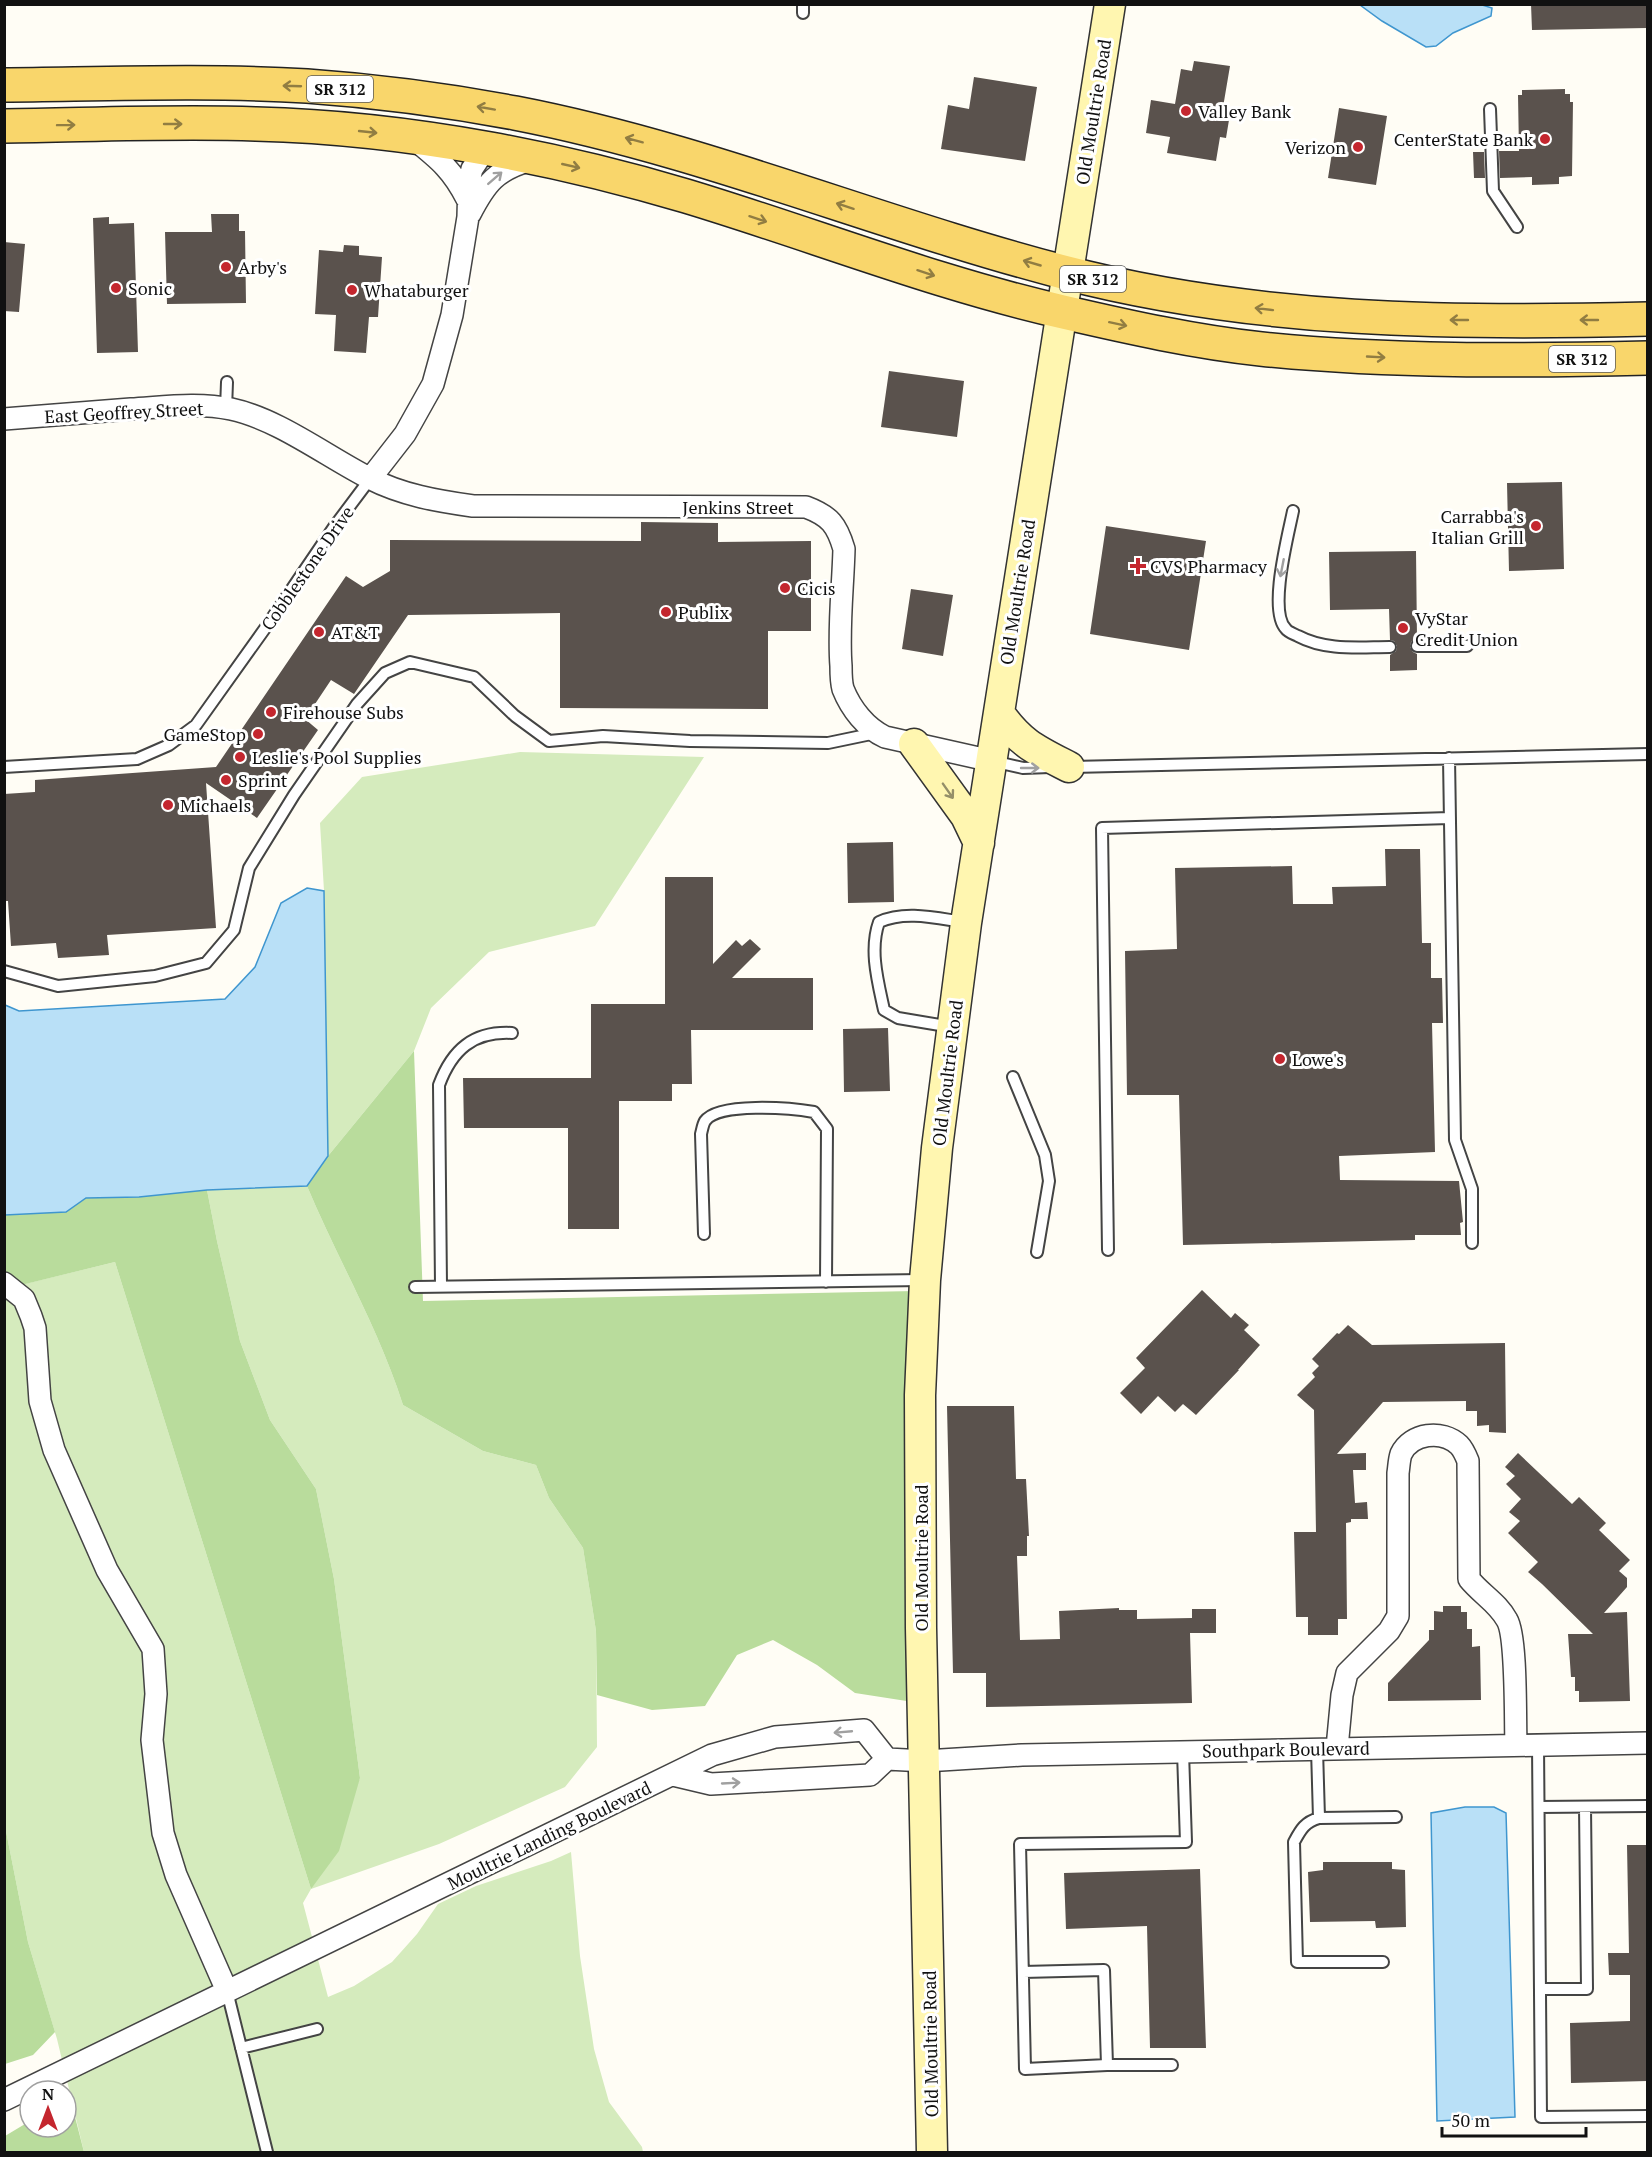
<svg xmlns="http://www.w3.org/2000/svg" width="1652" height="2157" font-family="'PT Serif',serif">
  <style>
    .green { fill: #d5ebbd }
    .forest { fill: #b9dc9c }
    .water { fill: #b9e0f7; stroke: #3f96cf; stroke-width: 1.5 }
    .building { fill: #5a524d }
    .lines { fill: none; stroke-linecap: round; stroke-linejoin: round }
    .lane-casing { stroke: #444; stroke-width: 14 }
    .street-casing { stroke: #444; stroke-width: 24 }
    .secondary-casing { stroke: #333; stroke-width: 33 }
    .primary-casing { stroke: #222; stroke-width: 36 }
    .lane { stroke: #fff; stroke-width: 10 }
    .street { stroke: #fff; stroke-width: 21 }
    .secondary { stroke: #fff6b0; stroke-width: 30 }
    .primary { stroke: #f9d66b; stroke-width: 33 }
    .oneway { stroke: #917d42 }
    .oneway2 { stroke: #a0a0a0 }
    .oneway3 { stroke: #948f68 }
    .poi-dot { fill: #c4262e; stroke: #fff; stroke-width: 2 }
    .labels { text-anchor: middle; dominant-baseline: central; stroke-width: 6; stroke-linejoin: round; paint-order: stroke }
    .shield { fill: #fff; stroke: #585858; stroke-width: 1.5 }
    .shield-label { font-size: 16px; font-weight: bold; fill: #111 }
    .poi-label { font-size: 18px; fill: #111; stroke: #fff; text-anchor: start }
    .street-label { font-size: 18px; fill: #111; stroke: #fff }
  </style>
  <rect width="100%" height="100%" fill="#fffdf5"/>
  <!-- green -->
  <path class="green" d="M520,752L704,757L595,926L489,952L431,1008L414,1051L328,1156L324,891L320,823L362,777Z
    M307,1186C338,1260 379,1329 403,1405L483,1451L536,1465L549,1498L583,1548L596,1631L597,1747L565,1787L439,1844L311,1889L303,1903L328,1997L354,1986L392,1962L417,1934L438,1904L476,1886L551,1861L571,1852L580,1956L594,2049L609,2102L642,2147L643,2152H84L57,2039L28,1942L5,1826L4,1289L115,1262L311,1889L360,1778L334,1579L316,1489L270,1420L240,1341L217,1241L207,1190Z"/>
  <!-- forest -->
  <path class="forest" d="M414,1051L423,1301L915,1291L913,1702L855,1693L817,1665L773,1640L737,1655L705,1706L652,1710L597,1695L596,1631L583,1548L549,1498L536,1465L483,1451L403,1405C379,1329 338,1260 307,1186L328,1156Z
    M207,1190L217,1241L240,1341L270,1420L316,1489L334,1579L360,1778L339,1851L311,1889L115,1262L5,1289V1215L66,1212L86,1198L139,1197Z
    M5,1826L28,1942L55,2032L33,2055L5,2064Z
    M72,2105L84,2152H5V2136L30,2121V2127H66V2106Z"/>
  <!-- water -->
  <path class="water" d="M1479,4L1492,8L1491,16L1453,33L1436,46L1426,47L1382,21L1360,5Z
    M307,888L324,891L328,1156L307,1186L207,1190L139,1197L86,1198L66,1212L5,1215V1005L19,1011L225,999L255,967L281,903Z
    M1465,1807H1494L1506,1813L1515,2117L1437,2121L1431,1813Z"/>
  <!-- building -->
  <path class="building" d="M1531,4H1647V28L1532,30Z
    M1194,61L1230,66L1221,119L1229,120L1226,138L1220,137L1216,161L1167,153L1170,137L1146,133L1151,100L1175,104L1181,69L1192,71Z
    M974,77L1037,87L1025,161L941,149L948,105L969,109Z
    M1565,89V94H1570V102H1573L1572,176L1559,177V184L1532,185V177L1500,178L1499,151H1519L1518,95H1522V90Z
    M1339,108L1387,116L1376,185L1328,178Z
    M1473,152H1484L1485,178H1474Z
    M211,214H239V231H245L246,303L167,304L165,232H212Z
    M109,217V224L134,223L138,352L97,353L93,218Z
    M4,242L25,244L19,312L4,311Z
    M344,245L359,246V255L382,257L378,317H369L366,353L334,351L336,315L315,314L319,250L343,252Z
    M889,371L964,381L957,437L881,427Z
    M1562,482L1564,569L1509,571L1507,483Z
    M641,522L718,523V542L811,541V631H768V709L560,708V613L408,615L354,694L331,680L305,719L318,730L257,818L206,783L216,928L107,935L109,955L58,958L56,943L11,946L8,901H4V794L35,792V780L216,767L346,576L363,587L390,571V540L641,541Z
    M1106,526L1206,541L1189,650L1090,634Z
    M1416,551L1417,639L1411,642L1410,647L1413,652L1417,654V670L1390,671V655L1396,651L1397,646L1394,641L1390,640L1389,609L1330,610L1329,552Z
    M911,589L953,595L943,656L902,649Z
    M893,842L894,902L848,903L847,843Z
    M1385,849H1420L1422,943H1431V978H1442L1443,1023H1432L1435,1152L1339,1156L1340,1180L1459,1181L1463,1222L1460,1223L1461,1235H1415V1240L1183,1245L1179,1095H1127L1125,951L1177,949L1175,868L1292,866L1293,904H1333L1332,887L1386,886Z
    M665,877H713V964L736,940L742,946L750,939L761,949L732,978H813V1030H691L692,1084H672V1101H619V1229H568V1128H464L463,1078H591V1004H665Z
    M888,1028L890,1091L844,1092L843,1029Z
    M1202,1290L1231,1318L1235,1313L1249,1325L1244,1330L1260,1345L1238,1370H1239L1196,1415L1183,1404L1175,1412L1158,1396L1141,1414L1120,1393L1145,1368L1136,1358Z
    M1348,1325L1372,1345L1505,1343L1506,1433L1489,1432V1425L1477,1426V1411H1466V1401L1383,1402L1337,1454L1366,1453V1470H1353L1355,1503L1367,1502L1368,1519H1351V1522L1346,1523L1347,1619H1338V1635H1308V1617H1296L1294,1532H1316L1314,1410L1297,1395L1315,1377L1312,1373L1319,1366L1312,1359L1337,1333L1339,1334Z
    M947,1406H1014L1016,1479H1026L1029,1536H1027V1556H1017L1020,1640L1060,1639L1059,1611L1119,1608V1610H1137V1619L1192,1618V1609H1216V1633H1190L1192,1703L986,1707V1673H953Z
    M1518,1453L1572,1504L1579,1497L1606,1523L1599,1530L1630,1560L1619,1571L1627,1578V1587L1604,1613L1627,1612L1630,1701L1579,1702V1691H1575V1677H1571L1568,1634H1593L1542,1584L1528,1572L1538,1562L1508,1533L1520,1521L1509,1512L1521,1499L1506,1484L1515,1476L1505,1467Z
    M1443,1606H1461V1612H1467V1629H1472V1647L1480,1646L1481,1700L1388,1701V1683L1429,1640V1630H1434V1611L1443,1612Z
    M1627,1845H1647V2081L1571,2083L1570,2023L1630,2021V1975H1609L1608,1953H1629Z
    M1323,1862H1392V1869L1405,1870L1406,1927L1376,1928L1375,1921L1310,1922L1308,1872L1323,1870Z
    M1200,1869L1206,2048H1150L1147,1926L1066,1929L1064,1873Z"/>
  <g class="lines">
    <defs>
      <path id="lane" d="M803,4V13
        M1490,109L1493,191L1517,227
        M226,409L227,382
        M1293,511C1288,536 1268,611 1286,629C1288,632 1294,634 1298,636C1326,651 1359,647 1390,647
        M1417,646H1467
        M1449,758L1455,1140L1472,1189V1243
        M992,761L1023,768L1050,767
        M4,767L137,759L169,745L196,725L266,627L334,527L370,479
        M1072,767L1648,754
        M4,971L58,986L155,976L206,963L234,930L249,868L294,795L357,704L385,673L410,662L474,677L515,716L549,741L603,736L690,741L828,743L876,733
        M952,1027L898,1018L884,1010C878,982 869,950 879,922C905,910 936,918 963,922
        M1013,1077L1045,1155L1049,1181L1037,1252
        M704,1234L701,1134C702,1130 703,1124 705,1121C718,1102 791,1108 814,1112L827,1129L826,1282
        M1108,1250L1102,828L1450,818
        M441,1286L439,1085C452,1050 473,1031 512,1033
        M415,1287L922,1280
        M1538,1744L1541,2117L1648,2116
        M1317,1749L1319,1818
        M1539,1807L1648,1806
        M1383,1962H1297L1294,1842C1301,1829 1305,1822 1319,1818L1396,1817
        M1023,1972L1104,1970L1107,2065L1025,2069L1020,1844L1186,1842L1183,1752
        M1540,1989H1587L1585,1807
        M227,1991L267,2152
        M241,2048L317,2029
        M1107,2065H1172"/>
      <path id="street" d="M415,140C440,160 453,171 467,199
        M470,214C486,183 496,170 531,160
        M4,419C47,416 89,412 131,409C164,407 199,402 231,409C278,419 326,456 369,478C402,495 437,501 473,506L806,507C830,516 837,525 844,549C843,587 838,628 841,666C841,673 841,682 843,689C851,709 866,728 885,737L992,761
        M370,479L405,434L433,384L452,315L468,217L469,181L472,169L486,148
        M4,1283L24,1299L31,1316L35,1328L40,1401L54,1450L107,1570L153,1649L156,1694L152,1740L163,1833L176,1875L227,1991
        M1337,1748L1342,1695L1347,1673L1389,1631L1398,1616V1473C1399,1467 1399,1460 1401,1454C1411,1433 1442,1429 1459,1445C1463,1449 1466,1456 1468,1461L1469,1579C1481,1594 1498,1603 1507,1620C1517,1637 1515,1720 1516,1744
        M887,1759L925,1761L1022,1755L1648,1743
        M673,1775L711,1784L870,1775L887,1759
        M4,2100L712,1755L775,1737L864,1730L887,1759"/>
      <path id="secondary" d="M999,713C1021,744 1036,750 1069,767
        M914,744L966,816L979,843
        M932,2152L921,1628L920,1395L925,1280L937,1148L966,923L1110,4"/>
      <path id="primary" d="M4,85C105,84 207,80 307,86C377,91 446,100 515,113C702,149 879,224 1063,272C1254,322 1452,324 1648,319
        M4,126C88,125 173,121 256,124C335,126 413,135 490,149C556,161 622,177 686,196C812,234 935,283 1063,312C1128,327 1195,342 1261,349C1390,362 1519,361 1648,358"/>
    </defs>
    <!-- lane casing -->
    <use href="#lane" class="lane-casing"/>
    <!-- street casing -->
    <use href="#street" class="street-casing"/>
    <!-- secondary casing -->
    <use href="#secondary" class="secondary-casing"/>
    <!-- primary casing -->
    <use href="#primary" class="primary-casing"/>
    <!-- lane -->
    <use href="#lane" class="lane"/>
    <!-- street -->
    <use href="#street" class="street"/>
    <!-- secondary -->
    <use href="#secondary" class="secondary"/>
    <!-- primary -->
    <use href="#primary" class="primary"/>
  </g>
  <!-- one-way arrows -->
  <defs><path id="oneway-shaft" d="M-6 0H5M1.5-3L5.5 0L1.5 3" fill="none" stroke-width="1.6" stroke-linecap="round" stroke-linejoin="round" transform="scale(1.5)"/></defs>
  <g class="oneway">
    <use href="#oneway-shaft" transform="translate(292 86) rotate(-178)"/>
    <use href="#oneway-shaft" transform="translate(486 108) rotate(-170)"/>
    <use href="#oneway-shaft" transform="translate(173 124)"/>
    <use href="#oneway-shaft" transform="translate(66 125) rotate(-1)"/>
    <use href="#oneway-shaft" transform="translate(368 132) rotate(6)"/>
    <use href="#oneway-shaft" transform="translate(634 140) rotate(-165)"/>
    <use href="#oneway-shaft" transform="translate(571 166) rotate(13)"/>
    <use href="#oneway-shaft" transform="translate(845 206) rotate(-162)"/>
    <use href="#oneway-shaft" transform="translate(758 219) rotate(18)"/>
    <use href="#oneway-shaft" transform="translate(1032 263) rotate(-164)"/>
    <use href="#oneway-shaft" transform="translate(926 273) rotate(18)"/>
    <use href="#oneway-shaft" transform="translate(1264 309) rotate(-173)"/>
    <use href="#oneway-shaft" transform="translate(1459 320) rotate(180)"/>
    <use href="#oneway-shaft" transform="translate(1589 320) rotate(180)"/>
    <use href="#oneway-shaft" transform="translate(1118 324) rotate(12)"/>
    <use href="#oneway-shaft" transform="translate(1376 357) rotate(3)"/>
  </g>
  <g class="oneway2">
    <use href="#oneway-shaft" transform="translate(495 178) rotate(-41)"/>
    <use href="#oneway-shaft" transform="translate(1282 568) rotate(101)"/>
    <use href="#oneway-shaft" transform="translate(1030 768)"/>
    <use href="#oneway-shaft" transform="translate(843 1732) rotate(175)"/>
    <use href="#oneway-shaft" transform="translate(731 1783) rotate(-3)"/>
  </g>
  <use class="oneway3" href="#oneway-shaft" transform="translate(948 791) rotate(55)"/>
  <!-- markers -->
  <g class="poi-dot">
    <circle cx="1186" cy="111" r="6"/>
    <circle cx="1545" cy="139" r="6"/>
    <circle cx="1358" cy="147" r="6"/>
    <circle cx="226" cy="267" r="6"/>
    <circle cx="116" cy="288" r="6"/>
    <circle cx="352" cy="290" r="6"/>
    <circle cx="1536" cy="526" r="6"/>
    <path d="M1135 557h6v6h6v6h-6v6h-6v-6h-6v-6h6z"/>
    <circle cx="785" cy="588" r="6"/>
    <circle cx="666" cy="612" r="6"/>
    <circle cx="1403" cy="628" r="6"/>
    <circle cx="319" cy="632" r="6"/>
    <circle cx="271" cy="712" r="6"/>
    <circle cx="258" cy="734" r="6"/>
    <circle cx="240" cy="757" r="6"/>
    <circle cx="226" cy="780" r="6"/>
    <circle cx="168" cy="805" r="6"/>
    <circle cx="1280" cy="1059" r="6"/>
  </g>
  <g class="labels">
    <!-- shield labels -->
    <g class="shield">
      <rect x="307" y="76" width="66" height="26" rx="4.5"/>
      <rect x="1060" y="266" width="66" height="26" rx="4.5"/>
      <rect x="1549" y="346" width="66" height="26" rx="4.5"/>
    </g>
    <g class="shield-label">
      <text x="340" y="89">SR 312</text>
      <text x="1093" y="279">SR 312</text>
      <text x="1582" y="359">SR 312</text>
    </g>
    <!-- poi labels -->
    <g class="poi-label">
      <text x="1198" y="111">Valley Bank</text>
      <text x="1533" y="139" text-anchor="end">CenterState Bank</text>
      <text x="1346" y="147" text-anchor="end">Verizon</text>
      <text x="238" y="267">Arby's</text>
      <text x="128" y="288">Sonic</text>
      <text x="364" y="290">Whataburger</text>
      <text x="1524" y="516" text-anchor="end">Carrabba's<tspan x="1524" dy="21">Italian Grill</tspan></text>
      <text x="1150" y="566">CVS Pharmacy</text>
      <text x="797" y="588">Cicis</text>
      <text x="678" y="612">Publix</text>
      <text x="1415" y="618">VyStar<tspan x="1415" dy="21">Credit Union</tspan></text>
      <text x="331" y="632">AT&amp;T</text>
      <text x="283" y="712">Firehouse Subs</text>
      <text x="246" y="734" text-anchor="end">GameStop</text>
      <text x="252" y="757">Leslie's Pool Supplies</text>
      <text x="238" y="780">Sprint</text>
      <text x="180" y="805">Michaels</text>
      <text x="1292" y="1059">Lowe's</text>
    </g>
    <!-- street labels -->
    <g class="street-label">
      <text transform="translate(1093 112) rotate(-81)">Old Moultrie Road</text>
      <text transform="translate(124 412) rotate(-3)">East Geoffrey Street</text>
      <text x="738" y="507">Jenkins Street</text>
      <text transform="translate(307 568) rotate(-55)">Cobblestone Drive</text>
      <text transform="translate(1017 592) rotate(-81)">Old Moultrie Road</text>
      <text transform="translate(947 1073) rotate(-83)">Old Moultrie Road</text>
      <text transform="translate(921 1558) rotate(-90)">Old Moultrie Road</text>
      <text transform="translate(1286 1749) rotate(-1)">Southpark Boulevard</text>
      <text transform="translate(549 1835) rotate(-26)">Moultrie Landing Boulevard</text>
      <text transform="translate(930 2044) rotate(-91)">Old Moultrie Road</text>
    </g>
  </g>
  <!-- border -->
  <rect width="1652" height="2157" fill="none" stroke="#111111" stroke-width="12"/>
  <!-- north arrow -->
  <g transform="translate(48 2109)"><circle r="28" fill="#ffffff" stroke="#a0a0a0" stroke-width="1.5"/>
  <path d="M0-4.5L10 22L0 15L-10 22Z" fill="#c4262e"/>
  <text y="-9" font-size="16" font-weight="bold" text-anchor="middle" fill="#111111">N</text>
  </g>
  <!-- scale -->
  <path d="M1442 2127v9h144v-9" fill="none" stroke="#111111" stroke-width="3"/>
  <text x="1451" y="2127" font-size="18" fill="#111111" stroke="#ffffff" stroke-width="4.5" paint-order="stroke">50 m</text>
</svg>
